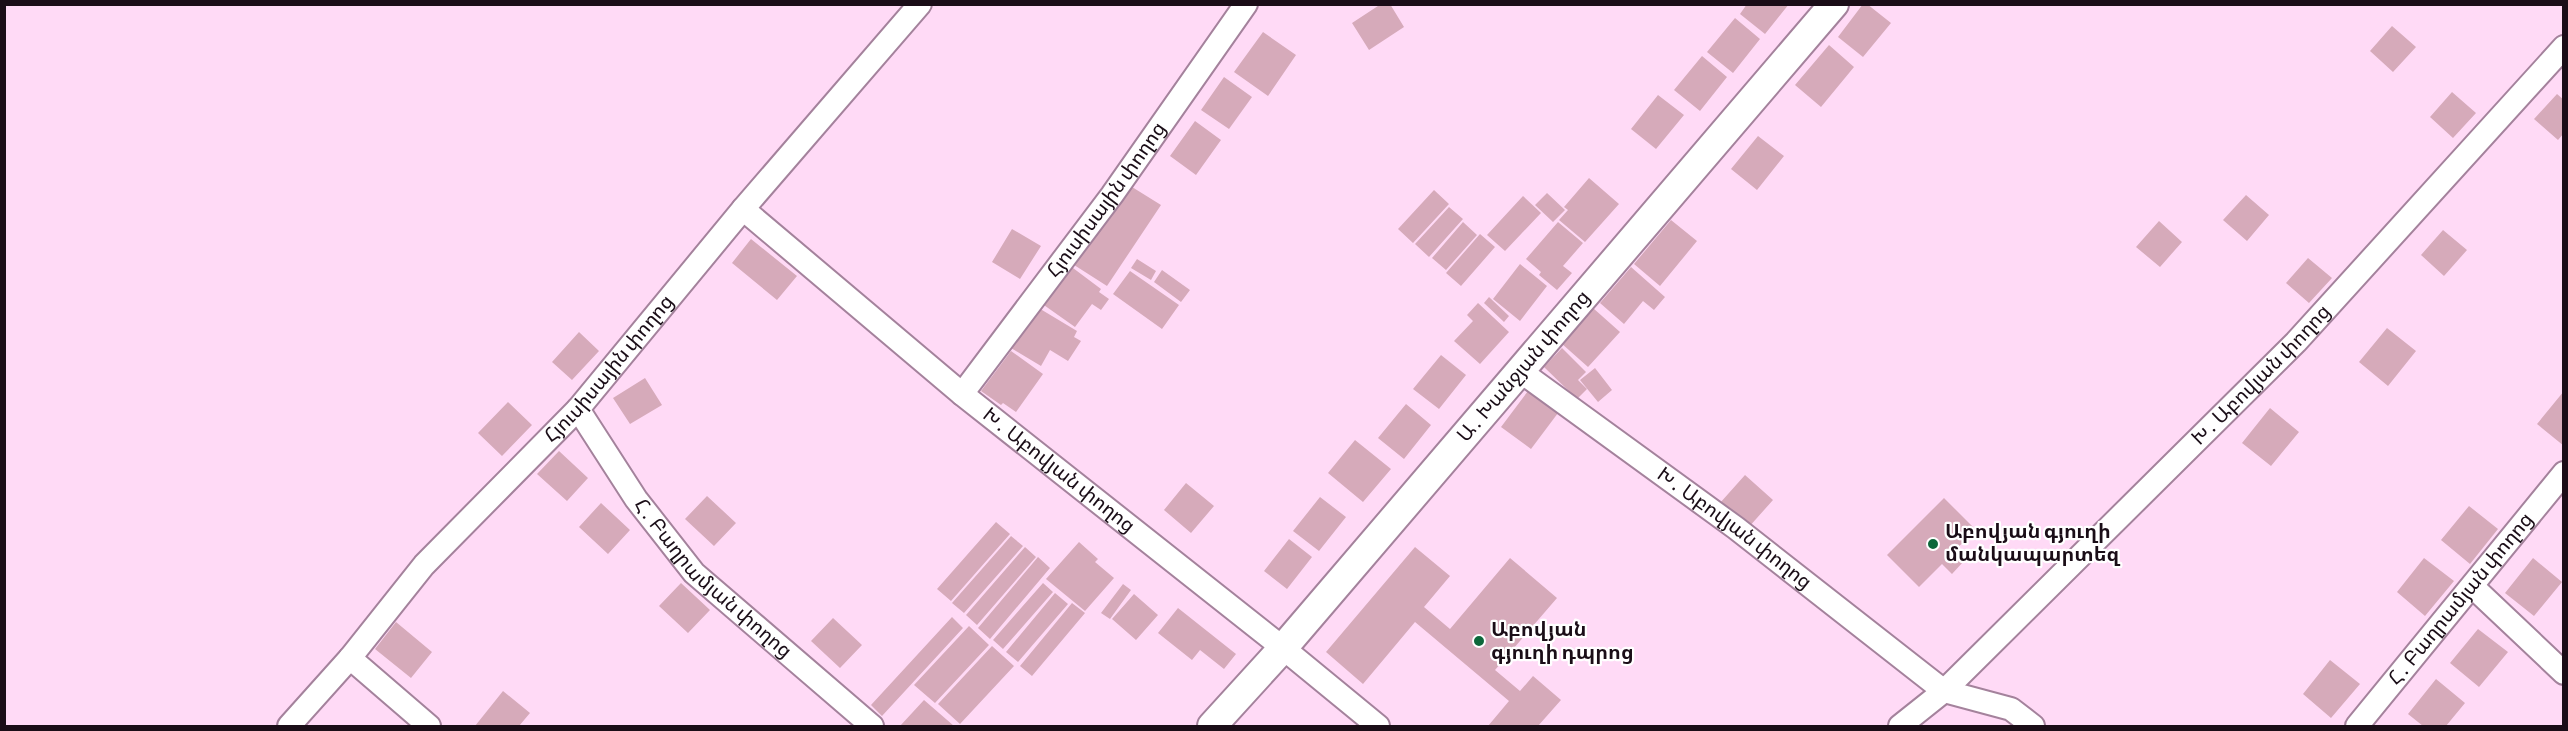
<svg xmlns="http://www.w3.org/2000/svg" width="2568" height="731" font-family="'Sofia Sans Condensed','Noto Sans Armenian',sans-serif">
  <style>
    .building { fill: #d6aaba }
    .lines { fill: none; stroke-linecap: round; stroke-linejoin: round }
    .minor-casing { stroke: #a4829c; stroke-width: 26 }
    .tertiary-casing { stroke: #a4829c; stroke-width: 32 }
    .minor { stroke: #fff; stroke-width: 22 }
    .tertiary { stroke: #fff; stroke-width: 28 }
    .poi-dot { fill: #0c673a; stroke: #fff; stroke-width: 2 }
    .labels { text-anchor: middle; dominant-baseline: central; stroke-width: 4.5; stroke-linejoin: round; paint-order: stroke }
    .street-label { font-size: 20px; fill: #1a0d17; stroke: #fff }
    .poi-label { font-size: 20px; font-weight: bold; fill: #1a0d17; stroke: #fff; text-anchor: start }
  </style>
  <rect width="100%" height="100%" fill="#ffdaf6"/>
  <!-- building -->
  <path class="building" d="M1381,4H1390L1404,27L1369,50L1352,23Z
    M1747,4H1789L1765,34L1740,14Z
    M1863,4H1867L1891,23L1863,57L1838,37Z
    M1735,18L1760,39L1733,73L1707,52Z
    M2392,26L2416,47L2393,72L2370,51Z
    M1263,32L1296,55L1268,96L1234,72Z
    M1829,45L1854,67L1821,107L1795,85Z
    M1702,56L1727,77L1700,111L1674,90Z
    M1224,77L1252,97L1229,129L1201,110Z
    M2452,92L2476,113L2453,138L2430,117Z
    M2557,94L2564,100V133L2558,140L2534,119Z
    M1658,95L1684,115L1656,149L1631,129Z
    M1195,121L1221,140L1196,175L1170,156Z
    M1758,136L1784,156L1757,190L1731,169Z
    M1589,178L1619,204L1585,242L1559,220L1568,210L1564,207Z
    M1124,182L1161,205L1107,286L1071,263Z
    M1434,190L1449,204L1413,243L1398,229Z
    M1547,193L1565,210L1553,222L1535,205Z
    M2246,195L2269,215L2247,241L2223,220Z
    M1523,196L1541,213L1505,251L1487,235Z
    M1449,207L1463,219L1429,257L1415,244Z
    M1671,220L1697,241L1660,286L1634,264Z
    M2159,221L2182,242L2160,267L2136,247Z
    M1463,222L1477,235L1446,270L1432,258Z
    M1558,222L1583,243L1563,266L1572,273L1557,290L1539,275L1541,272L1526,259Z
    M1012,229L1041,246L1020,279L992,262Z
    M2443,230L2467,250L2444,276L2421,255Z
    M1480,234L1495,247L1461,286L1446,273Z
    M751,239L797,276L777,300L732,263Z
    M2308,258L2332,278L2309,303L2286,283Z
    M1137,259L1156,271L1151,280L1131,268Z
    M1520,264L1547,286L1520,321L1493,299Z
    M1069,265L1101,289L1099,292L1109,299L1101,310L1092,304L1075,327L1041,303Z
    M1631,267L1665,297L1654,310L1643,301L1624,324L1600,303Z
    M1162,270L1190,290L1181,302L1154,282Z
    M1130,271L1179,305L1162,329L1113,294Z
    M1489,297L1509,316L1504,322L1484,303Z
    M1478,303L1509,332L1480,364L1454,341L1473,321L1467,315Z
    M1037,307L1077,331L1074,337L1081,341L1068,361L1050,350L1041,366L1011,348Z
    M1593,308L1620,332L1588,367L1561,343Z
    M2387,328L2416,351L2388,386L2359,362Z
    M579,332L599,351L572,380L552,362Z
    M1562,348L1586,372L1578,380L1587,389L1577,399L1544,367Z
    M1011,351L1043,374L1016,412L1003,403L1001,405L981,391Z
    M1441,355L1466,375L1439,409L1413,389Z
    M1595,368L1612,390L1598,402L1580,380Z
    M645,378L662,405L630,424L613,398Z
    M1528,391L1558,413L1531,449L1501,427Z
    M2564,391V446L2537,424Z
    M508,402L532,425L502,456L478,433Z
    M1406,404L1431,425L1404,459L1378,438Z
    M2270,408L2299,432L2271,466L2242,443Z
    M1355,440L1391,469L1363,502L1328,473Z
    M559,451L588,478L567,501L537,474Z
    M1745,475L1773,500L1748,528L1720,503Z
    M1186,483L1214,506L1191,533L1164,510Z
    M707,496L736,523L714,546L685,519Z
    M1320,497L1346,517L1319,551L1293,531Z
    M1944,498L1976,530L1953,552L1963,562L1952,574L1942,564L1919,587L1887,555Z
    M601,503L630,530L608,554L579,527Z
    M2469,506L2498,529L2470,564L2441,540Z
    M996,522L1010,534L951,601L937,589Z
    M1011,536L1023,546L964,613L952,603Z
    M1289,539L1312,557L1287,589L1264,571Z
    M1079,542L1098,559L1095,562L1114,578L1085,611L1046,579Z
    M1025,547L1036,557L977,625L966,615Z
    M1415,547L1450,576L1424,607L1450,629L1510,558L1557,598L1495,670L1520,691L1533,676L1561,700L1538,726H1488L1509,701L1415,622L1363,684L1326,652Z
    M1038,557L1050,568L990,639L978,628Z
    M2424,558L2454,581L2425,616L2397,592Z
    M2533,558L2562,582L2534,616L2505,593Z
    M681,583L710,610L688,633L659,606Z
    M1043,583L1053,592L1003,649L993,640Z
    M1123,584L1131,590L1110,619L1101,613Z
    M1055,593L1068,604L1018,662L1006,652Z
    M1134,594L1158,615L1136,640L1112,619Z
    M1072,603L1085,613L1032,676L1020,666Z
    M1178,608L1236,654L1224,669L1200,650L1192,660L1158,633Z
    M952,617L963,628L882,716L871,705Z
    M833,618L862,645L840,668L811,641Z
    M396,622L432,652L411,678L375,649Z
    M969,626L989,645L935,703L914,685Z
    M2478,629L2508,652L2479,687L2450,663Z
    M992,646L1014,666L960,724L938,704Z
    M2330,660L2360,684L2331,718L2303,694Z
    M2436,679L2465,703L2446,726H2423L2408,714Z
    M503,691L530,713L519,726H475Z
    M924,700L954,726H900Z"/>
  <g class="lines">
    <defs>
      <g id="minor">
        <path id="s1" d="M743,209L962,394L1283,648L1378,726"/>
        <path id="s2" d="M1520,371L1736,528L1944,691L2011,709L2033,726"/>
        <path id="s3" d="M962,394L1112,195L1246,4"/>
        <path id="s4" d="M578,409L636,499L694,573L872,726"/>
        <path d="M2473,587L2564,673"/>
        <path d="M350,658L429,726"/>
        <path id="s5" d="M289,726L350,658L424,565L578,409L743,209L920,4"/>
        <path id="s6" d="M1900,726L1944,691L2296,342L2564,47"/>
        <path id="s7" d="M2357,726L2564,473"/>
      </g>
      <g id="tertiary">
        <path id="s8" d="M1212,726L1283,648L1834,4"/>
      </g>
    </defs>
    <!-- minor casing -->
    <use href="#minor" class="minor-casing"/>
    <!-- tertiary casing -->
    <use href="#tertiary" class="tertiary-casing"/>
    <!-- minor -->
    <use href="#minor" class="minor"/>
    <!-- tertiary -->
    <use href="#tertiary" class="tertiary"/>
  </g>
  <!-- markers -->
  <g class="poi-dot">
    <circle cx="1933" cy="544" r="6"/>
    <circle cx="1479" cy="641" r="6"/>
  </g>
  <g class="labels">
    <!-- street labels -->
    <g class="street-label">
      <text stroke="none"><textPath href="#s3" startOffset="242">Հյուսիսային փողոց</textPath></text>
      <text stroke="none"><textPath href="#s8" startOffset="476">Ա․ Խանջյան փողոց</textPath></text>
      <text stroke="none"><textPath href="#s5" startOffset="480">Հյուսիսային փողոց</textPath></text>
      <text stroke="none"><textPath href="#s6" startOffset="504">Խ․ Աբովյան փողոց</textPath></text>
      <text stroke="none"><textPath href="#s1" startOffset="410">Խ․ Աբովյան փողոց</textPath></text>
      <text stroke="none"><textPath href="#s2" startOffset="266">Խ․ Աբովյան փողոց</textPath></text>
      <text stroke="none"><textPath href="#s4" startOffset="218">Հ․ Բաղրամյան փողոց</textPath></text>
      <text stroke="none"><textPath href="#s7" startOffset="164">Հ․ Բաղրամյան փողոց</textPath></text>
    </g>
    <!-- poi labels -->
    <g class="poi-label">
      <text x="1945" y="532">Աբովյան գյուղի<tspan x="1945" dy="23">մանկապարտեզ</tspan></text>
      <text x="1491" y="630">Աբովյան<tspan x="1491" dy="23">գյուղի դպրոց</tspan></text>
    </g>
  </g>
  <!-- border -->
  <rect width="2568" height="731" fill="none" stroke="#1a0d17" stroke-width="12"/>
</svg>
